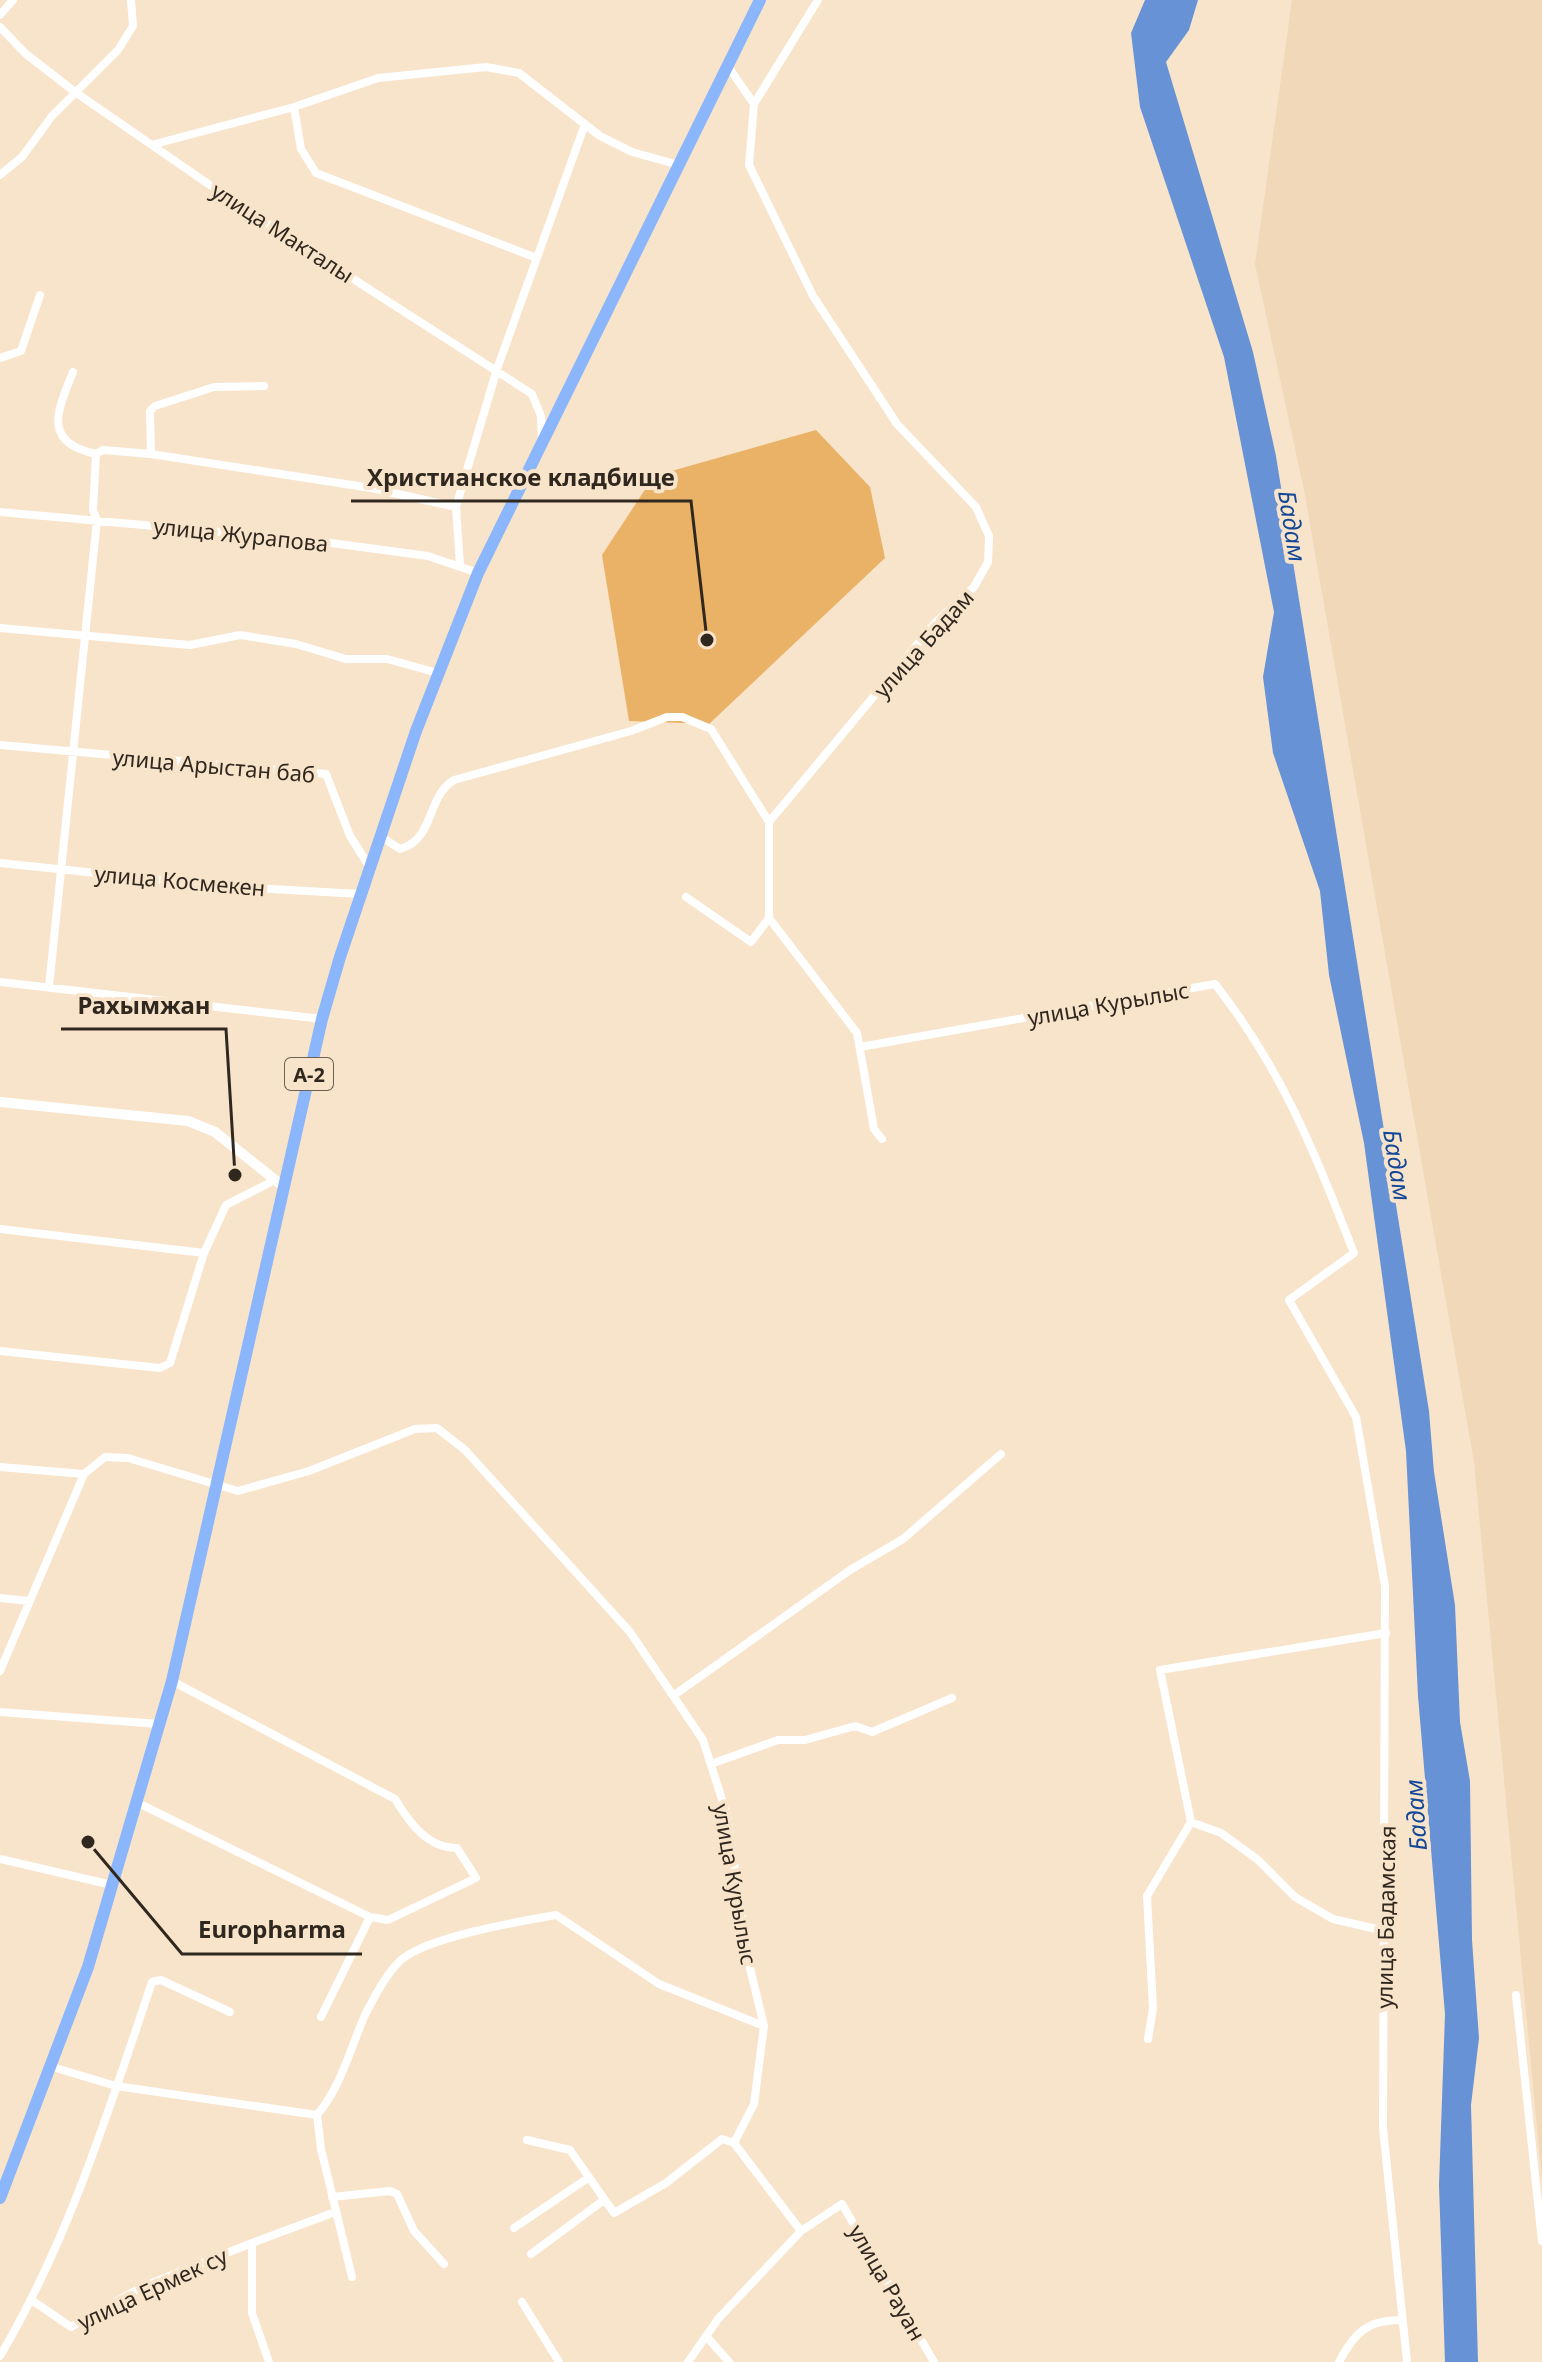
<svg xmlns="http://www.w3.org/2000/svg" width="1542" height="2362" font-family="'Noto Sans',sans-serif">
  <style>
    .built { fill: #f1d8b9 }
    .green { fill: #e9b267 }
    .water { fill: #6792d6 }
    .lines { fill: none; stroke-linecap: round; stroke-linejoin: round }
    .minor { stroke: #fff; stroke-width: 8 }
    .tertiary { stroke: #fff; stroke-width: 10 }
    .trunk { stroke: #8bb6fb; stroke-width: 12 }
    .labels { text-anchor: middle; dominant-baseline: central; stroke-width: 8; stroke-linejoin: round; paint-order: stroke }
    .shield { fill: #f8e4ca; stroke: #6c6052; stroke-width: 2 }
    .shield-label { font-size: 20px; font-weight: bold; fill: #30281f }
    .street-label { font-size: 22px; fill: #30281f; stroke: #f8e4ca }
    .water-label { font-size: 24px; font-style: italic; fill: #134797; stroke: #f8e4ca }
    .leader { fill: none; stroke: #30281f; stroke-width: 3 }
    .callout-dot { fill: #30281f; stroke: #f8e4ca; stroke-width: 3 }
    .callout-label { font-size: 24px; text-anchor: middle; font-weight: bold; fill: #30281f; stroke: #f8e4ca; stroke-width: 8; stroke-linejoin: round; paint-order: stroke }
  </style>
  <rect width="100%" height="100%" fill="#f8e4ca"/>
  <!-- built -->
  <path class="built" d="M1292,0H1542V2181L1474,1462L1304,490L1255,264Z"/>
  <!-- green -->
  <path class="green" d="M816,430L870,487L885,558L709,724L629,721L602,555L654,476Z"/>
  <!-- water -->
  <path class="water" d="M1145,0H1198L1189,30L1166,62L1253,352L1276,456L1429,1411L1434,1472L1455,1605L1460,1722L1470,1781L1472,1940L1479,2038L1471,2105L1478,2362H1445L1439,2185L1445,2014L1418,1696L1406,1451L1364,1143L1329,975L1320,891L1273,753L1263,677L1274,612L1224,357L1140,107L1131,33Z"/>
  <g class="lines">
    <!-- minor -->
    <path class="minor" d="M0,15L13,0
      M0,27L26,54L75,92L246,210L532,394L541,416L542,441
      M727,65L754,104L749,165L813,296L897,424L976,507L989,536L988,562L974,587L935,623L769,822V918L857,1033L874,1129L882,1139
      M754,104L818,0
      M294,107L301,149L316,173L534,257
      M155,144L294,107L378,78L486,67L519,73L600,136L632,152L679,165
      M0,175L22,157L52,116L118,50L133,26L131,0
      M0,358L21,351L40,295
      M73,372C58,410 41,442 96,454
      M151,454L371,488L456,507L497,369L585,124
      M456,507L460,565
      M0,512L309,540L428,556L478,573
      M0,628L190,645L240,635L296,644L346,659H387L438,673
      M0,745L326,774L350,836L369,866
      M380,836L400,849C435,839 426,797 454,780L631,731L667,717H682L711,729L769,822
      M0,863L220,886L360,894
      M686,897L751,942L769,918
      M0,982L322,1019
      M49,987L97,520L93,510L96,454L103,450L151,454L150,411L155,406L214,387L264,386
      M860,1047L1215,984C1283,1071 1314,1151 1354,1253L1289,1300L1356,1417L1385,1586L1383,2128L1407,2362
      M0,1229L204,1253
      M0,1351L160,1368L170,1363L204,1253L226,1205L273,1181
      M0,1467L84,1474
      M0,1598L29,1601
      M0,1671L84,1474L105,1457L128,1458L238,1491L309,1471L415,1429L437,1428L465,1450L630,1632L703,1740L727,1815L749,1964L764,2026L754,2104L734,2143L801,2231L718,2319L688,2362
      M172,1681L395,1799C409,1822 427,1848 457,1848L476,1878L388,1920L370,1917
      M673,1696L850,1570L903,1539L1001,1454
      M0,1712L159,1724
      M711,1764L778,1740H805L855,1726L872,1732L952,1698
      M136,1802L370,1917L321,2017
      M0,1859L112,1885
      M1385,1931L1333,1919L1295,1897L1257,1859L1221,1833L1191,1822L1160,1670L1386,1633
      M1516,1995L1542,2241
      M1148,2039L1153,2008L1147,1896L1191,1822
      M49,2066L116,2086L317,2115L321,2149L352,2277
      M317,2115C341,2087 350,2049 365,2015C373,1999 385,1976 398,1963C420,1938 521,1921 556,1915L659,1984L764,2026
      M527,2140L570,2150L614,2213L666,2183L722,2139L734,2143
      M332,2197L390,2191L397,2194L414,2231L444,2264
      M514,2228L588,2178
      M801,2231L842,2204L934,2362
      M252,2243L335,2212
      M531,2254L604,2200
      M33,2301L71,2327L142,2287L252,2243V2313L269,2362
      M522,2302L559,2362
      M706,2336L729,2362
      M0,2356C69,2240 109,2109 152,1982L161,1980L230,2012
      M1339,2362C1355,2332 1367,2320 1402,2320"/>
    <!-- tertiary -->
    <path class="tertiary" d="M0,1102L188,1121L215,1132L284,1187"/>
    <!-- trunk -->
    <path class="trunk" d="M0,2198L88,1967L172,1681L322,1019L340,957L416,731L478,573L760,0"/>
  </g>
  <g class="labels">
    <!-- shield labels -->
    <rect class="shield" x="285" y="1058" width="48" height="32" rx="6"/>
    <g class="shield-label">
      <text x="309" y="1074">A-2</text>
    </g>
    <!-- street labels -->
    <g class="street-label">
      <text transform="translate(283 232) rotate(33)">улица Макталы</text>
      <text transform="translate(241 534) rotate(6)">улица Журапова</text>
      <text transform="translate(923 643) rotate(-48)">улица Бадам</text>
      <text transform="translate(214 765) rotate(5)">улица Арыстан баб</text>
      <text transform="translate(180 880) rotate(5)">улица Космекен</text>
      <text transform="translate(1108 1003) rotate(-10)">улица Курылыс</text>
      <text transform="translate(736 1884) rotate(80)">улица Курылыс</text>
      <text transform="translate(1385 1917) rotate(-89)">улица Бадамская</text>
      <text transform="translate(888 2282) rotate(60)">улица Рауан</text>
      <text transform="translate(152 2288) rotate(-25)">улица Ермек су</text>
    </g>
    <!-- water labels -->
    <g class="water-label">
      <text transform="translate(1293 526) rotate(81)">Бадам</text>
      <text transform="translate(1398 1165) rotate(81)">Бадам</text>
      <text transform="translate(1415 1815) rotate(-94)">Бадам</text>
    </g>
  </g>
  <!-- callouts -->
  <path class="leader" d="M707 640L691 501H351M235 1175L226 1029H61M88 1842L182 1954H362"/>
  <g class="callout-dot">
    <circle cx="707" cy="640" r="8"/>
    <circle cx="235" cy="1175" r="8"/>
    <circle cx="88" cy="1842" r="8"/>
  </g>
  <g class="callout-label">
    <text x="521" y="486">Христианское кладбище</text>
    <text x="144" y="1014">Рахымжан</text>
    <text x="272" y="1938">Europharma</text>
  </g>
</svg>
